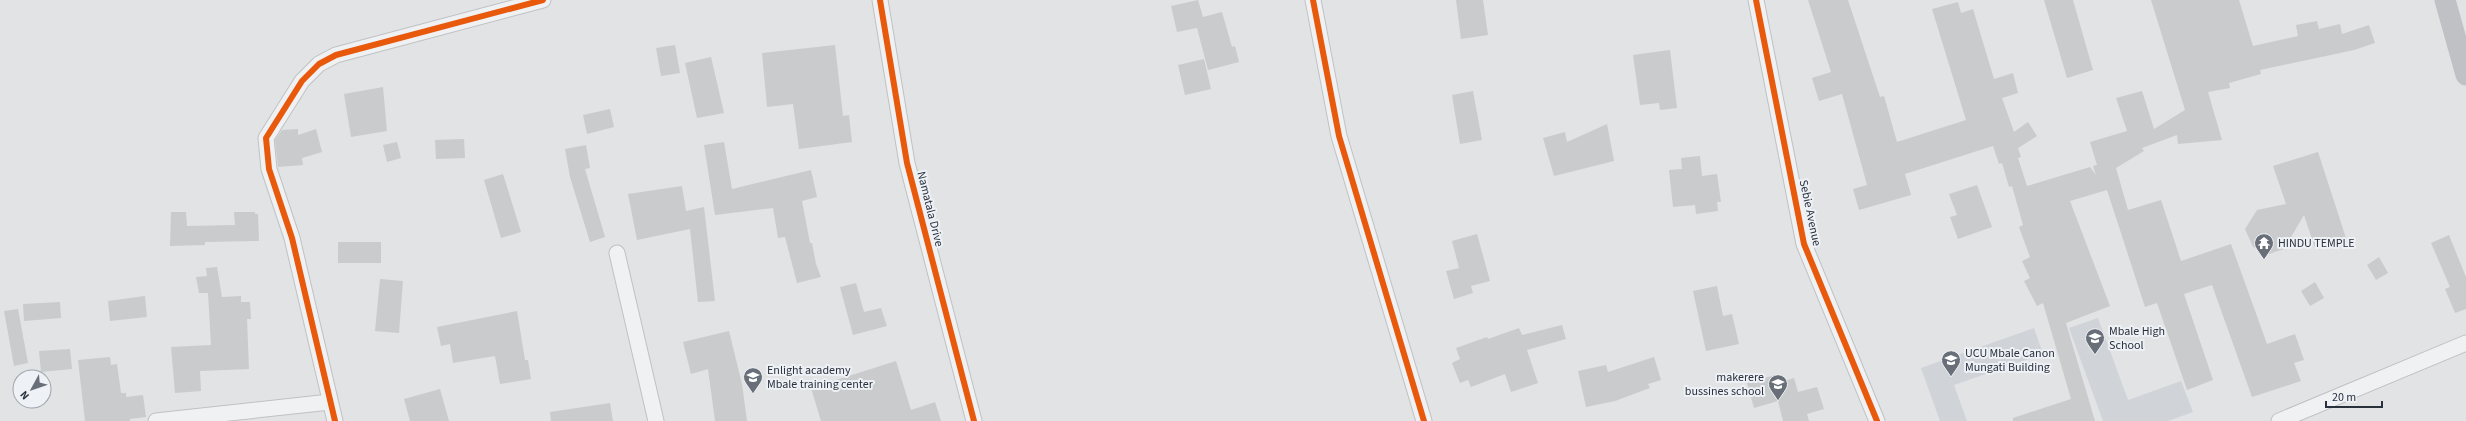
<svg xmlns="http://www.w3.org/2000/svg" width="2466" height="421" font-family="'Source Sans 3',sans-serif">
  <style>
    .built { fill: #d0d3d8 }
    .building { fill: #c9cbcd }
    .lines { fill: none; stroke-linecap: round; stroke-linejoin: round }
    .street-casing { stroke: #bfc1c3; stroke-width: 17 }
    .street { stroke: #f0f1f3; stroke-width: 15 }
    .secondary { stroke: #bfc1c5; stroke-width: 21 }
    .cycleway-casing { stroke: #eef1f5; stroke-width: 8 }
    .cycleway { stroke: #e8590c; stroke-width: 6 }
    .labels { text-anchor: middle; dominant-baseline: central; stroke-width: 4; stroke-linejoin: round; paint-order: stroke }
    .street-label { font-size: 12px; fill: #29313d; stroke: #eef1f5 }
    .poi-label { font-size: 12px; fill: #29313d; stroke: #eef1f5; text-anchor: start }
  </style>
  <rect width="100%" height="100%" fill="#e1e3e5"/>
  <!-- built -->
  <path class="built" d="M2098,318L2128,400L2181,381L2193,412L2168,421H2103L2069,328Z
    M2034,328L2043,354L1954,385L1967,421H1940L1921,368Z"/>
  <!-- building -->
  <path class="building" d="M1198,0L1203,17L1222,12L1232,47L1235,46L1239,62L1208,70L1197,28L1177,32L1171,6Z
    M1456,0H1483L1488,35L1461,39Z
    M1808,0H1848L1880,97L1884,96L1897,142L1966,120L1932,9L1958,2L1961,13L1973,9L1994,79L2013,73L2018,93L2002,98L2014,132L2028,122L2037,136L2018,148L2021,157L2018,158L2027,186L2090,167L2096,175L2093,166L2097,165L2090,142L2127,131L2116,98L2142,91L2154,129L2185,110L2151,0H2239L2253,46L2298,36L2296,25L2317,21L2319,29L2340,24L2342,34L2369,25L2375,43L2354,50L2260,70L2261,74L2229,83L2230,88L2208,92L2222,140L2178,144L2177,135L2142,148L2144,151L2116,168L2128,210L2161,200L2181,261L2231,244L2267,344L2295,334L2304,360L2294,363L2301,381L2252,397L2212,285L2184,294L2213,380L2187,390L2157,303L2145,307L2107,190L2070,201L2110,306L2066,323L2095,421H2013V418L2071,399L2043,303L2037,306L2024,281L2030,278L2022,261L2030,257L2019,227L2023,225L2012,186L2009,187L2002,163L1999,164L1993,146L1905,174L1911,195L1859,210L1853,189L1867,185L1842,94L1819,101L1812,78L1831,72Z
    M2044,0H2073L2093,70L2067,78Z
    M675,45L680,73L661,76L656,48Z
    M835,45L843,116L849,115L852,142L799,149L793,104L767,107L762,53Z
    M1670,50L1677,108L1660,110L1659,103L1640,105L1633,55Z
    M711,57L724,113L697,118L685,63Z
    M1204,59L1211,89L1185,95L1178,65Z
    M383,87L387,131L351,137L344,94Z
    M1473,91L1482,140L1460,144L1452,95Z
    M610,109L614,127L587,134L583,115Z
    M1607,124L1614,161L1554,176L1543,138L1565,132L1567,142Z
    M298,129V135L316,129L322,152L302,158L303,165L278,167L275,140L282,130Z
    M464,139L465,158L436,159L435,140Z
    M397,142L401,158L387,162L383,145Z
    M724,142L732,189L811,170L817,197L802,201L810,243H812L816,264L821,277L797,283L785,237L778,238L773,208L715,215L704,145Z
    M586,145L590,168L585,169L605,237L590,242L570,177L565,149Z
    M2318,152L2346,238L2315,248L2304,215L2284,249L2269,254L2253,247L2245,229L2257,210L2286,204L2273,166Z
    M1700,156L1702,176L1717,174L1721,202H1717L1718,211L1696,214L1695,205L1673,207L1669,170L1682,169L1681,158Z
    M503,174L521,232L501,238L484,180Z
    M1977,185L1992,227L1958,239L1950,217L1957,215L1949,194Z
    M682,186L686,211L704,207L715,301L698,302L690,229L637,240L628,194Z
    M171,212H186L187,226L235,225L234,212H255V214H258L259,241L205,242V245L170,246Z
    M1477,234L1490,281L1471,286L1473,293L1454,299L1446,271L1459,268L1452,241Z
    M2449,235L2466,277V309L2455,313L2445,289L2450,287L2431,243Z
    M338,242H381V263H338Z
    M2379,257L2388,273L2376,280L2367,265Z
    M217,267L222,297L241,296V302H250L251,319H247L249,369L200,371L201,391L175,393L171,347L211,345L208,293H199L196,277L207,276L206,268Z
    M380,279L403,281L399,333L375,331Z
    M2315,282L2324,298L2310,306L2301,291Z
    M856,283L864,312L881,308L887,326L853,335L840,287Z
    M1717,286L1723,316L1732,314L1739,344L1706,351L1693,291Z
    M145,296L147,317L110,321L108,301Z
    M60,302L61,318L24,321L23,304Z
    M18,309L28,363L14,366L4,311Z
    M517,311L525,360H528L531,379L500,384L495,356L453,363L450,344L441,346L437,327Z
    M1562,325L1566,339L1527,350L1538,383L1511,392L1505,374L1471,387L1468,380L1460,383L1452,363L1460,359L1456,348L1487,337L1488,339L1519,328L1522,335Z
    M729,331L742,384L747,421H715L708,369L691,374L683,342Z
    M70,349L72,369L41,372L39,351Z
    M110,357L111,365L117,364L121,393H126V397L143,395L146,417L130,419V421H85L78,360Z
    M1654,357L1661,380L1648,384L1650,388L1615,401L1586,407L1578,371L1606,365L1608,372Z
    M896,361L911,410L935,402L941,421H821L811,388Z
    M1775,375L1778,383L1794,378L1798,392L1817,387L1824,409L1807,414L1809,421H1783L1778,401L1754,408L1747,383Z
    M440,389L449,421H410L404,399Z
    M610,403L613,421H551L550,412Z"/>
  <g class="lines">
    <defs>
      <path id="street" d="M880,0L907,163L974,421
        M1313,0L1339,136L1424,421
        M1756,0L1804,244L1877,421
        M617,253L656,421
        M156,421L330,402
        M335,421L292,238L269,169L266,138L302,81L319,64L336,55L543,0
        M2279,421L2466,343"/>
    </defs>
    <!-- street casing -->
    <use href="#street" class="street-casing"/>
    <!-- street -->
    <use href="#street" class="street"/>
    <!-- secondary -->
    <path class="secondary" d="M2445,0L2466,75"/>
    <defs>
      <path id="cycleway" d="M880,0L907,163L974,421
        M1313,0L1339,136L1424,421
        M1756,0L1804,244L1877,421
        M335,421L292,238L269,169L266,138L302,81L319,64L336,55L543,0"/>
    </defs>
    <!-- cycleway casing -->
    <use href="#cycleway" class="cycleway-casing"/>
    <!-- cycleway -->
    <use href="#cycleway" class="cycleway"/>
  </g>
  <!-- icons -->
  <defs>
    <symbol id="temple-pin" viewBox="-11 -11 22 30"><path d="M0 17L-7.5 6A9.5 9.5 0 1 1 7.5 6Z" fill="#696f78" stroke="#eef1f5"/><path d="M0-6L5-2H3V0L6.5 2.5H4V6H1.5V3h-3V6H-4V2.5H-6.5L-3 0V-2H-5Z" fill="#fff"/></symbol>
    <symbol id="school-pin" viewBox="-11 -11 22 30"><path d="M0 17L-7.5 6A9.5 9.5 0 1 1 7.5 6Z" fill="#696f78" stroke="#eef1f5"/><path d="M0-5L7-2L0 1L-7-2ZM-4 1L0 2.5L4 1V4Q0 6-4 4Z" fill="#fff"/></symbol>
    <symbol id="university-pin" viewBox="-11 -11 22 30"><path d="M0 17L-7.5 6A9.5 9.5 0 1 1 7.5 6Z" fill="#696f78" stroke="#eef1f5"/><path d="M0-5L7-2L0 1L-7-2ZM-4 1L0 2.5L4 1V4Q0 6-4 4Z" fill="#fff"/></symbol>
  </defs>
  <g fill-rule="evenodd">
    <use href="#temple-pin" x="2253" y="232" width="22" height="30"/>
    <use href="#school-pin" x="2084" y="327" width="22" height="30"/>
    <use href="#university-pin" x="1940" y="349" width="22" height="30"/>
    <use href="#school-pin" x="742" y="366" width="22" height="30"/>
    <use href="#school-pin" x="1767" y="373" width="22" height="30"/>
  </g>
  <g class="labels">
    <!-- street labels -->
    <g class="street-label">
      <text transform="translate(930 209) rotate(76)">Namatala Drive</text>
      <text transform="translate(1810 213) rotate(78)">Sebie Avenue</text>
    </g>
    <!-- poi labels -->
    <g class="poi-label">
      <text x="2278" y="243">HINDU TEMPLE</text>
      <text x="2109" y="331">Mbale High<tspan x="2109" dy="14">School</tspan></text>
      <text x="1965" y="353">UCU Mbale Canon<tspan x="1965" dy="14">Mungati Building</tspan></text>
      <text x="767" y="370">Enlight academy<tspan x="767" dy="14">Mbale training center</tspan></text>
      <text x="1764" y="377" text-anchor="end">makerere<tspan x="1764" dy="14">bussines school</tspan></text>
    </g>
  </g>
  <!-- north arrow -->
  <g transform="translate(32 389) rotate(230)"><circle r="19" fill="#eef1f5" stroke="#9fa4ab"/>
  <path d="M0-3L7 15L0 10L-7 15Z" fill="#696f78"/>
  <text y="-6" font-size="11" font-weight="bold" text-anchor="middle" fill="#29313d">N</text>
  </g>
  <!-- scale -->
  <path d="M2326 401v6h56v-6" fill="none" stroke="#29313d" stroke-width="2"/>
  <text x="2332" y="401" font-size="12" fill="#29313d" stroke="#eef1f5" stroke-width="3" paint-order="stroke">20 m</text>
</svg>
